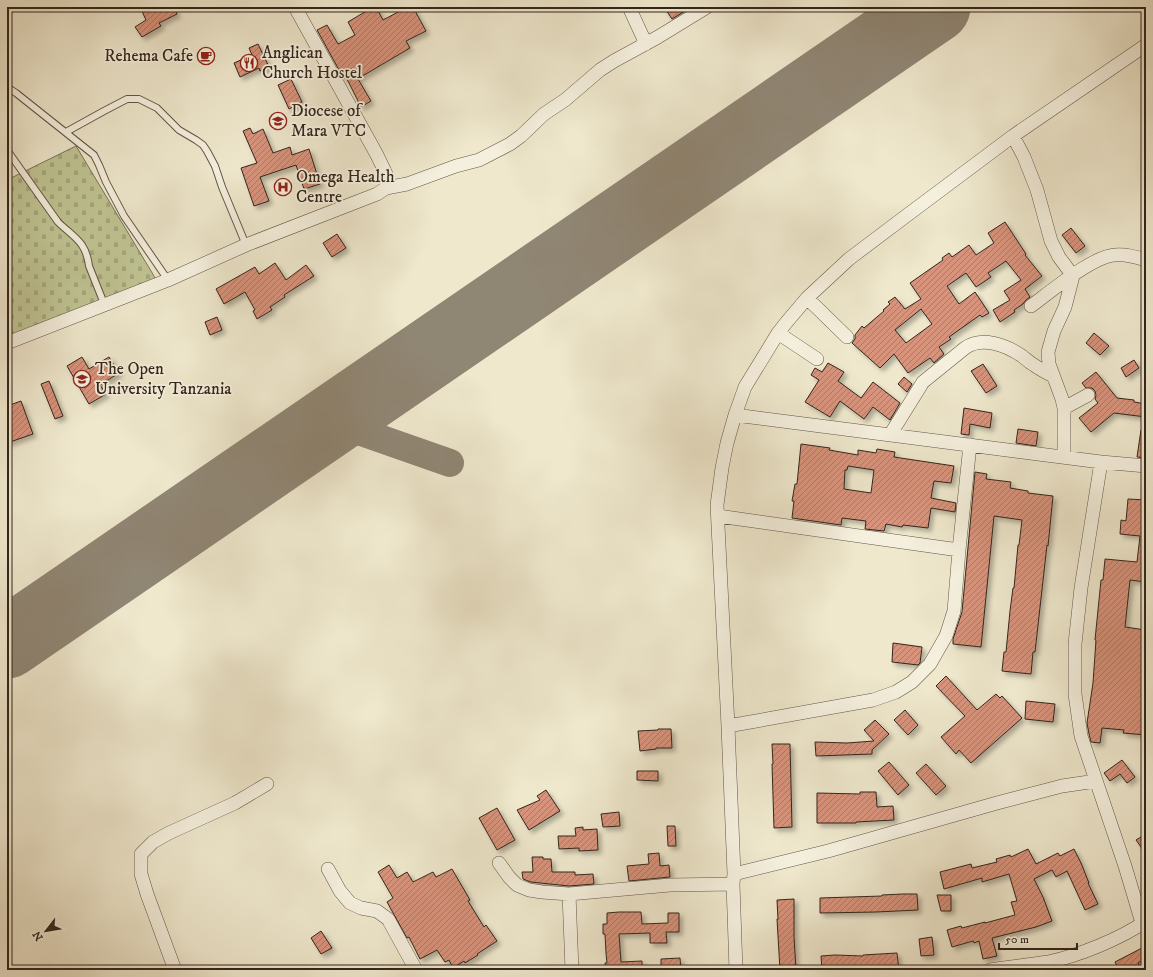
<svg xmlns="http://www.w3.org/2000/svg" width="1153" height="977" font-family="'IM FELL DW Pica',serif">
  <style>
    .cemetery { fill: url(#cemetery-stones); stroke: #797457 }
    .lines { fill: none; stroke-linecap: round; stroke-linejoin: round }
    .taxiway { stroke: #908674; stroke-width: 28 }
    .runway { stroke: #908674; stroke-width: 71 }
    .building { fill: url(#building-hatch); stroke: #32251b; fill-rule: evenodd; filter: url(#shadow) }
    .lane-casing { stroke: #615648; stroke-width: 8 }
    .street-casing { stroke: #615648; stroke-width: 14 }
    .lane { stroke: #f5f0de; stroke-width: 6 }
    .street { stroke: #f5f0de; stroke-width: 13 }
    .labels { text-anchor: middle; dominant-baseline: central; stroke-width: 3.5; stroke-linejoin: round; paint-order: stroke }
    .poi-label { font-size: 17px; fill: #32251b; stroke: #f5f0de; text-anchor: start }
  </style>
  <defs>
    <pattern id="cemetery-stones" width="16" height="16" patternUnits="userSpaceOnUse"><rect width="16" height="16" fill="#c0c493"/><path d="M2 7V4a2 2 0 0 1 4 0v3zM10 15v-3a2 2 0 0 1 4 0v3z" fill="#a5a87e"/></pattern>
    <pattern id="building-hatch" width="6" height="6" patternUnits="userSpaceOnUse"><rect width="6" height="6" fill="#d7937c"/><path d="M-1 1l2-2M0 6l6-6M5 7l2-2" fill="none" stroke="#af7865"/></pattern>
    <filter id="shadow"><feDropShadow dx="3.5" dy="3.5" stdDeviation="2" flood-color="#0004"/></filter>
  </defs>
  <rect width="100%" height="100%" fill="#efe8cd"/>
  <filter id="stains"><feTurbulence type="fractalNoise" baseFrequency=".005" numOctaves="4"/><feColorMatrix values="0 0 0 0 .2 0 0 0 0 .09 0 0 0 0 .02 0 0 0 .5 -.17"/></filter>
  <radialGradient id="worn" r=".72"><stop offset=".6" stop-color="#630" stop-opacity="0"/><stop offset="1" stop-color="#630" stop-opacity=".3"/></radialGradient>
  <!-- cemetery -->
  <path class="cemetery" d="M76,146L160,286L7,347V180Z"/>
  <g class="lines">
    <!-- taxiway -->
    <path class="taxiway" d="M330,421L450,463"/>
    <!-- runway -->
    <path class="runway" d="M7,643L935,7"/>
  </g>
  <!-- building -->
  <path class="building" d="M140,7H174L177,14L159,23L161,26L142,37L135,27L146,20Z
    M373,7H376L383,20L400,11L398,7H413L426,31L406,41L410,48L359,78L358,79L371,101L361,107L346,77L344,79L317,30L327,25L338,44L355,35L348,22Z
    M664,7H686L688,9L672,19Z
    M258,44L269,67L260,71L259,68L240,77L234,63L252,55L249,48Z
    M291,79L302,102L289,109L278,85Z
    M250,128L253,134L263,129L273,153L290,147L292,155L309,149L320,184L304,189L296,165L260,177L269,201L254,206L241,168L257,163L243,131Z
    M1005,222L1026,254L1025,255L1042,276L1025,289L1030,297L1026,300L1023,304L1014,310L1015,312L1000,322L993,310L1010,300L1004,291L1021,280L1006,261L988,273L991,277L976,287L966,273L947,286L959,304L975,292L989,313L982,317L980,315L949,337L951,339L939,347L944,354L934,363L930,358L908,373L894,354L880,368L852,343L855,339V335L862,326L864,328L884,311L883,310L890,304L888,302L895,297L905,309L921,299L910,283L943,260L942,258L949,253L952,257L969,245L976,255L994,243L988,233ZM921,309L932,324L906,343L895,330Z
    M1071,228L1085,246L1076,253L1062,235Z
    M337,234L346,248L332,257L323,243Z
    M275,263L286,280L306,265L314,276L284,295L285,297L270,307L272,310L257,319L253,311L255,310L245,292L224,304L216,289L255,267L259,274Z
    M217,317L222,330L210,335L205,322Z
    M1094,333L1109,346L1100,355L1086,343Z
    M82,357L89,369L109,357L119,373L100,385L106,394L89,404L67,366Z
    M1134,360L1139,368L1126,377L1121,368Z
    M828,363L844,372L838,381L861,398L873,382L900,403L890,420L873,407L864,419L840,401L830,417L805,402L819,380L811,375L815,368L822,372Z
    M983,364L997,386L986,393L971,371Z
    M1096,372L1117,398L1134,400V402L1146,404V417L1114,413L1091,432L1079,418L1098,403L1095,399L1096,395L1095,391L1092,388H1086L1082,383Z
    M904,377L912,384L907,392L898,384Z
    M49,381L63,416L55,419L41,384Z
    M21,401L33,434L7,443V406Z
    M964,408L992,413L990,428L970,424L969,435L961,434Z
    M1018,429L1038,432L1036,446L1016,443Z
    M1141,430L1146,431V458L1137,457Z
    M801,444L830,448L829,450L858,455V450L876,453L877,449L895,452L894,457L954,466L951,483L934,481L931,498L956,503L955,512L931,508L928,528L903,525L902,527L886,524L884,531L865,529L866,521L842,518L841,525L792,518L794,501H792L795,484H797ZM848,466L874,470L871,493L844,489L845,470H847Z
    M975,472L987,474L986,479L1011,482L1010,488L1028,491V493L1053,496L1048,546L1047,545L1035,652H1033L1031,674L1002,671L1004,652H1006L1010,611L1013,588H1014L1018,545H1019L1022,520L994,516L981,647L953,644V639L962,612Z
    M1128,499L1146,500V582L1130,580L1125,627L1146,630V735L1123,733L1124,730L1102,728L1100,743L1091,742L1089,734L1087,723L1093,683L1096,640H1095L1101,580H1103L1105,559L1137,562L1140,536L1120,534L1121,520L1126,521Z
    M893,643L922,647L920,663L918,665L892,662Z
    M946,676L977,710L996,694L1000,698L1002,696L1022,718L971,763L959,750L956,754L941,737L965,716L936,686Z
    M1026,701L1055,704L1053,722L1025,719Z
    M905,710L918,725L908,735L894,720Z
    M875,720L889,734L872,750V754L816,756L815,742L847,743L874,741L864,730Z
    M658,729H671L672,748H656V749L640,751L638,731L658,730Z
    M772,744H790L792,827L774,828L772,764H773Z
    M1122,760L1135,777L1127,783L1120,774L1110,781L1104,773Z
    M889,762L909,785L898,795L878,771Z
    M926,764L946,786L936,795L916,773Z
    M637,771H658V781L637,780Z
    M546,790L560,811L529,830L517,810L540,800L537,796Z
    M860,792H876L877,807L893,806L894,820L856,822V823H817V793L860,794Z
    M497,808L515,840L497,850L479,818Z
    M619,812L620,826L603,827L601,814Z
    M667,826H675L676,846H668Z
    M583,827V830L597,829L598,850L579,851V848L559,849L558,836H576L575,828Z
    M1146,834V854L1136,840Z
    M1028,849L1036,864L1058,853L1060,856L1074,849L1081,863L1089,883H1088L1098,904L1085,910L1067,871L1056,877L1052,870L1034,879L1043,897L1052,921L1036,927L992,938L997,956L983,959L979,941L974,943L973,941L952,947L947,930L961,926L962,928L985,922V923L1015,915L1011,902L1017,901L1009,874L982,882V878L944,889L940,872L971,864L972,868L997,862L996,859L1010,855L1011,857Z
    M659,853L660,866L669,865L670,877L629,881L627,866L649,864L648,854Z
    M532,857H543V859H551L552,872H575V875L593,874L594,884L569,886L531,882L523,879L522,872H533Z
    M389,865L397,878L407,872L413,882L433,872L436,877L452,869L470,900L468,901L484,927L486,925L497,941L477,954L478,955L465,963L464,961L453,968L449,960L445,962L437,950L420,959L409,937L407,938L387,902L393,898L378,872Z
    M903,894H917L918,910L876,912L820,913V898L882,896V895Z
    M937,895H951V911H941Z
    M794,899V937L796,970H780L777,919H778L777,900Z
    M619,912H641L642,924L668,923V913H679V932H666L667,943H650V933L619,934L621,962L642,961V970H606L605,963H607L606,953L605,934H603V924H607V913Z
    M321,931L332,948L321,954L311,938Z
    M932,937L934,955L921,956L919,939Z
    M1142,948L1146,956V959L1138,963L1142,970H1119L1115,962Z
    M897,953L899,970H822L821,956L835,955L863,956V955Z
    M680,958L681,970H661V959Z"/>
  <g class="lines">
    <defs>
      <path id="lane" d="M7,87L16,93L94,155L99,165L106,182L124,216L168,280
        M66,132L104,111L127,99H139L157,108L179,130L196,140L203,145L207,151L215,166L222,187L246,245
        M7,150L58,222C73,237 86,241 89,266L105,306"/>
      <path id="street" d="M629,7L646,44
        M1013,136L1024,157L1037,190L1051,241L1059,257L1073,276L1065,307L1054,331L1048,352L1049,364L1062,399L1064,408V457
        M386,188L407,184L456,166L479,160L510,144L521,136L544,114L565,100L600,70L614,61L658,37L707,7
        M807,298L847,337
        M1031,306C1050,292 1093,256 1115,255C1126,254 1136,257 1146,260
        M778,333L817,359
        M7,343L168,280L246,245L377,194L386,188L388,178L377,155L295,7
        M1064,408L1088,395
        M735,415L1101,462L1146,466
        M890,435L923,382L965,348C982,336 1006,345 1022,356C1026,359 1030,363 1034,365C1041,370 1047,373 1053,376
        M1101,462L1081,588L1075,644V694L1081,736L1125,866L1142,923
        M718,516L959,550
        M728,726L873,700L896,692L912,682L930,664L946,636L954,611L959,550L970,445
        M499,863L509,877L517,885L529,890L542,892L569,894L670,885L733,884
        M328,869L340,891L350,903L361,908L377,911L388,919L416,970
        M734,874L828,851L997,803L1062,786L1096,781
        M569,894L572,970
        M175,970L147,894L141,874V854L153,842L169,833L235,803L267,784
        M736,970L733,884L734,874L728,726L717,505L722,468L727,443L735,415L745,387L778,333L785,324L807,298L849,259L906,216L1013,136L1146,45
        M990,970C1009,967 1029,965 1048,962C1078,956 1120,939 1146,921"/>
    </defs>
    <!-- lane casing -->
    <use href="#lane" class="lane-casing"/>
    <!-- street casing -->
    <use href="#street" class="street-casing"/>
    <!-- lane -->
    <use href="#lane" class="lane"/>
    <!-- street -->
    <use href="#street" class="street"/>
  </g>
  <!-- icons -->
  <defs>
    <symbol id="cafe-ring" viewBox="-11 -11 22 22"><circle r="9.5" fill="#f5f0de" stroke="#8f2418" stroke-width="1.5"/><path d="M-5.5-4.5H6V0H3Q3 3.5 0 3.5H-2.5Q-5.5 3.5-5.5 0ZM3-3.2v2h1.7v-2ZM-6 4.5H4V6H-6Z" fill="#8f2418"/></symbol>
    <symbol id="restaurant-ring" viewBox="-11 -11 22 22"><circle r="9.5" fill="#f5f0de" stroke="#8f2418" stroke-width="1.5"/><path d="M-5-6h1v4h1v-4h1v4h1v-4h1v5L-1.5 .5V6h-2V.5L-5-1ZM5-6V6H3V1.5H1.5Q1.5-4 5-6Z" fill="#8f2418"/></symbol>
    <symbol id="school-ring" viewBox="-11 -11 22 22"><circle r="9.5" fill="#f5f0de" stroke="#8f2418" stroke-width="1.5"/><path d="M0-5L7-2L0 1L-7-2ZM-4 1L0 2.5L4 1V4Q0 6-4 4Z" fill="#8f2418"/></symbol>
    <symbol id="hospital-ring" viewBox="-11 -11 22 22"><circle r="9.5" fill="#f5f0de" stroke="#8f2418" stroke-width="1.5"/><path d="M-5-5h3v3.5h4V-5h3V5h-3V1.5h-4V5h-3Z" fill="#8f2418"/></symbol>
  </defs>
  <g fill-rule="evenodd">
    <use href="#cafe-ring" x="196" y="46" width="20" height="20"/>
    <use href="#restaurant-ring" x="239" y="53" width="20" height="20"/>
    <use href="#school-ring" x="268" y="111" width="20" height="20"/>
    <use href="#hospital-ring" x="273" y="177" width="20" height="20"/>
    <use href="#school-ring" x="72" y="369" width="20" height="20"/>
  </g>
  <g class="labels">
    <!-- poi labels -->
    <g class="poi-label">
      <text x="262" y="53">Anglican<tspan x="262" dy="20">Church Hostel</tspan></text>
      <text x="193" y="56" text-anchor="end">Rehema Cafe</text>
      <text x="291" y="111">Diocese of<tspan x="291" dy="20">Mara VTC</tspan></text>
      <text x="296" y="177">Omega Health<tspan x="296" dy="20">Centre</tspan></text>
      <text x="95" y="369">The Open<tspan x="95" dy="20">University Tanzania</tspan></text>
    </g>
  </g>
  <!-- margin -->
  <rect width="1153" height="977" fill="none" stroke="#efe8cd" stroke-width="24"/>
  <rect x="8" y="8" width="1137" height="961" fill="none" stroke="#32251b" stroke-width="2"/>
  <rect x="12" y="12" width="1129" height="953" fill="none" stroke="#32251b"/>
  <!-- north arrow -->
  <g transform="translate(46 931) rotate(239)" stroke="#f5f0de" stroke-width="3" paint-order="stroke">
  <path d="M0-3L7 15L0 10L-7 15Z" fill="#32251b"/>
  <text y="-6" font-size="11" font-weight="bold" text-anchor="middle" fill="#32251b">N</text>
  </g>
  <!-- scale -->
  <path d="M999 943v6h78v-6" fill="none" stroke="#32251b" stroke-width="2"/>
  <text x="1005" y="943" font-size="12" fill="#32251b" stroke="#f5f0de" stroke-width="3" paint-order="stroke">50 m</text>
  <rect width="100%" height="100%" filter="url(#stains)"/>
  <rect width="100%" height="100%" fill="url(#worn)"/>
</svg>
